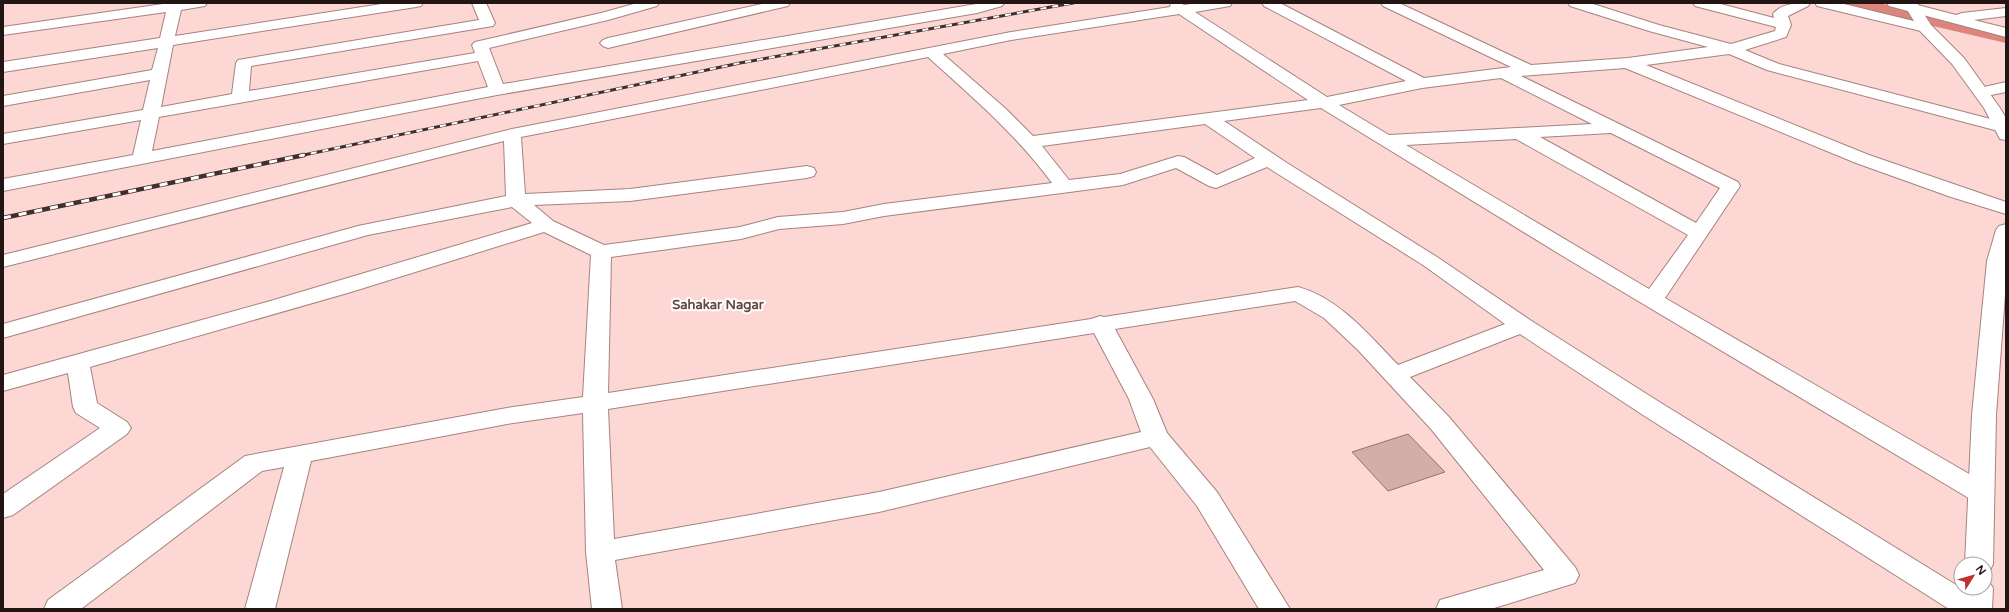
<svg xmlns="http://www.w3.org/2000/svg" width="2009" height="612" font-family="'Varela Round',sans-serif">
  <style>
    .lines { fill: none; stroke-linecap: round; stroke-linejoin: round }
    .canal { fill: #dd857c; fill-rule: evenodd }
    .building { fill: #d2ada9; stroke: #94726e }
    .street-casing { stroke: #a5837f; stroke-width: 2 }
    .secondary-casing { stroke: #a5837f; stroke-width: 2 }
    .street { fill: #fff; fill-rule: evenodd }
    .secondary { fill: #fff; fill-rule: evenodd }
    .rail-far1-casing { stroke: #402f2d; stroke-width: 3 }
    .rail-casing { stroke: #402f2d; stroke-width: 4.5 }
    .rail-far1 { stroke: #fff; stroke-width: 2; stroke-dasharray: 6; stroke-linecap: butt }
    .rail { stroke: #fff; stroke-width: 3; stroke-dasharray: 8; stroke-linecap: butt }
    .labels { text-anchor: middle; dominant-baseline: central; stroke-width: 4; stroke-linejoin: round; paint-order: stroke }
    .neighbourhood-label { font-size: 13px; font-weight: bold; fill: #664744; stroke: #fff }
  </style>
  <rect width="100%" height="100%" fill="#fdd7d3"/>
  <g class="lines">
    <!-- canal -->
    <path class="canal" d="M1849,3H1879L2006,33V43L1851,7Z"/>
  </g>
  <!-- building -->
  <path class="building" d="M1408,434L1445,472L1388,491L1352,452Z"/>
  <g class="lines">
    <defs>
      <path id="street" d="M170,3H207L205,6L181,10L175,36L388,3H423L421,6L416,7L173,45L161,107L232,94L236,63L238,60L479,20L472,3H486L495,23L493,26L251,66L249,91L475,53L472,45L475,42L605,12L637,3H659L657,6L608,20L489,48L503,84L982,3H1004L1002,6L977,13L497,95L3,191V179L133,155L141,120L3,144V134L143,110L150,80L3,106V96L152,70L158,48L3,72V62L160,38L166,12L3,35V27ZM478,61L488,87L152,151L159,117Z
        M766,3H790L788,6L608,48L603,46L600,43L603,40L608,38Z
        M1171,3H1181L1184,5L1197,3H1232L1230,6L1195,12L1327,97L1406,81L1264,6L1262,3H1280L1424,78L1511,67L1383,6L1381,3H1399L1531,65L1628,58L1708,47L1649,31L1570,6L1568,3H1590L1659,25L1731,44L1775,31L1776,27L1695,6L1693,3H1717L1774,18L1773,14C1781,3 1798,3 1810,3L1808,6L1788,16L1791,25L1786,37L1745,50L1779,64L2006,123V133L1767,70L1729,54L1646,65L1869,155L2006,202V214L1951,197L1856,163L1625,68L1521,76L1738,182L1740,186L1665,298L1990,486L1994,493L1990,500L1981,503L1972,500L1566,258L1321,108L1224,121L1287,163L1437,257L1530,320L1661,403L1961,588L1988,599L1991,609H1949L1643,415L1520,334L1410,377L1449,417L1575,567L1579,575L1575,583L1491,609H1436L1440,600L1544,570L1431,429L1358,350L1324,318L1295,301L1115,329L1153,399L1167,433L1217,492L1290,609H1259L1197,506L1150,447L879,512L615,560L622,609H592L586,552L583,413L507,424L311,461L275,609H245L284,467L262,471L81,609H44L48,600L245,456L507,408L583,397L591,255L544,232L351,292L90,367L97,403L127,422L131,428L127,434L13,515L3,518V494L100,428L76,413L73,407L68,373L3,391V375L267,302L532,223L512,207L368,235L3,338V324L358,226L506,196L504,141L3,267V255L512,129L1011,32L1170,7ZM1179,14L1308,100L1033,136L1006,109L943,54L1011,40ZM928,57C972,97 1017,135 1052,183L884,204L843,212L778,217L740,227L604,245L553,221L534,205L630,201L807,178L814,176L816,172L814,168L807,166L630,189L525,194L521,137ZM1501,78L1592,124L1389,135L1339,105L1422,88ZM1205,124L1255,158L1217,175L1184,157L1178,156L1120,174L1069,180L1042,146ZM1611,133L1720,188L1696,223L1540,137ZM1516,139L1688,235L1649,289L1406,145ZM1267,167L1423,265L1505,324L1398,365C1370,336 1339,298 1298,287L1104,317L1100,316L1091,319L608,393L611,257L741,239L779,229L843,224L884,216L1123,185L1176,168L1209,186L1216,188ZM1094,333L1129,399L1141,432L879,492L614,539L608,409Z
        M1815,3H1840L1930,25L1932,28L1930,31L1925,32L1817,6Z
        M1887,3H1910L1956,15L1962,13L2006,8V16L1974,20L2006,28V37L1889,6Z
        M2006,82V92L1981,97L1975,95L1973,92L1975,89Z"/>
      <path id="secondary" d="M1903,3H1917L1931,25L1964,58L2000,108L2006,118V140L2000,139L1984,108L1952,64L1920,31Z
        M2006,224V281L1996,415L1993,564L1989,572L1985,573V564H1965L1972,415L1987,261L1996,230L1999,226Z
        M1985,579L1988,580L1993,588L1992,609H1962L1963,588H1985Z"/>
    </defs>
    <!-- street casing -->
    <use href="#street" class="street-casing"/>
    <!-- secondary casing -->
    <use href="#secondary" class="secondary-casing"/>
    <!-- street -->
    <use href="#street" class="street"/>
    <!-- secondary -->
    <use href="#secondary" class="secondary"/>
    <defs>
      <path id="rail-far1" d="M299,156L740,63L1073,3"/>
      <path id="rail" d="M3,218L304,155"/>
    </defs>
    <!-- rail-far1 casing -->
    <use href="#rail-far1" class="rail-far1-casing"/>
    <!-- rail casing -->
    <use href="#rail" class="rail-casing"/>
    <!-- rail-far1 -->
    <use href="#rail-far1" class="rail-far1"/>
    <!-- rail -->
    <use href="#rail" class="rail"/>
  </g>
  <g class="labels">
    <!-- neighbourhood labels -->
    <g class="neighbourhood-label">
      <text x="718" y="305">Sahakar Nagar</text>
    </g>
  </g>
  <!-- border -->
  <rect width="2009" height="612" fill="none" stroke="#221513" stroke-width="8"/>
  <!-- north arrow -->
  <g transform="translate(1973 576) rotate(53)"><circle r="19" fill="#ffffff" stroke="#a7a1a1"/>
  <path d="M0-3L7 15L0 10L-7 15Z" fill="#bf3030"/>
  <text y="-6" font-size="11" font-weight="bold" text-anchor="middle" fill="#221513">N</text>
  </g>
</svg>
